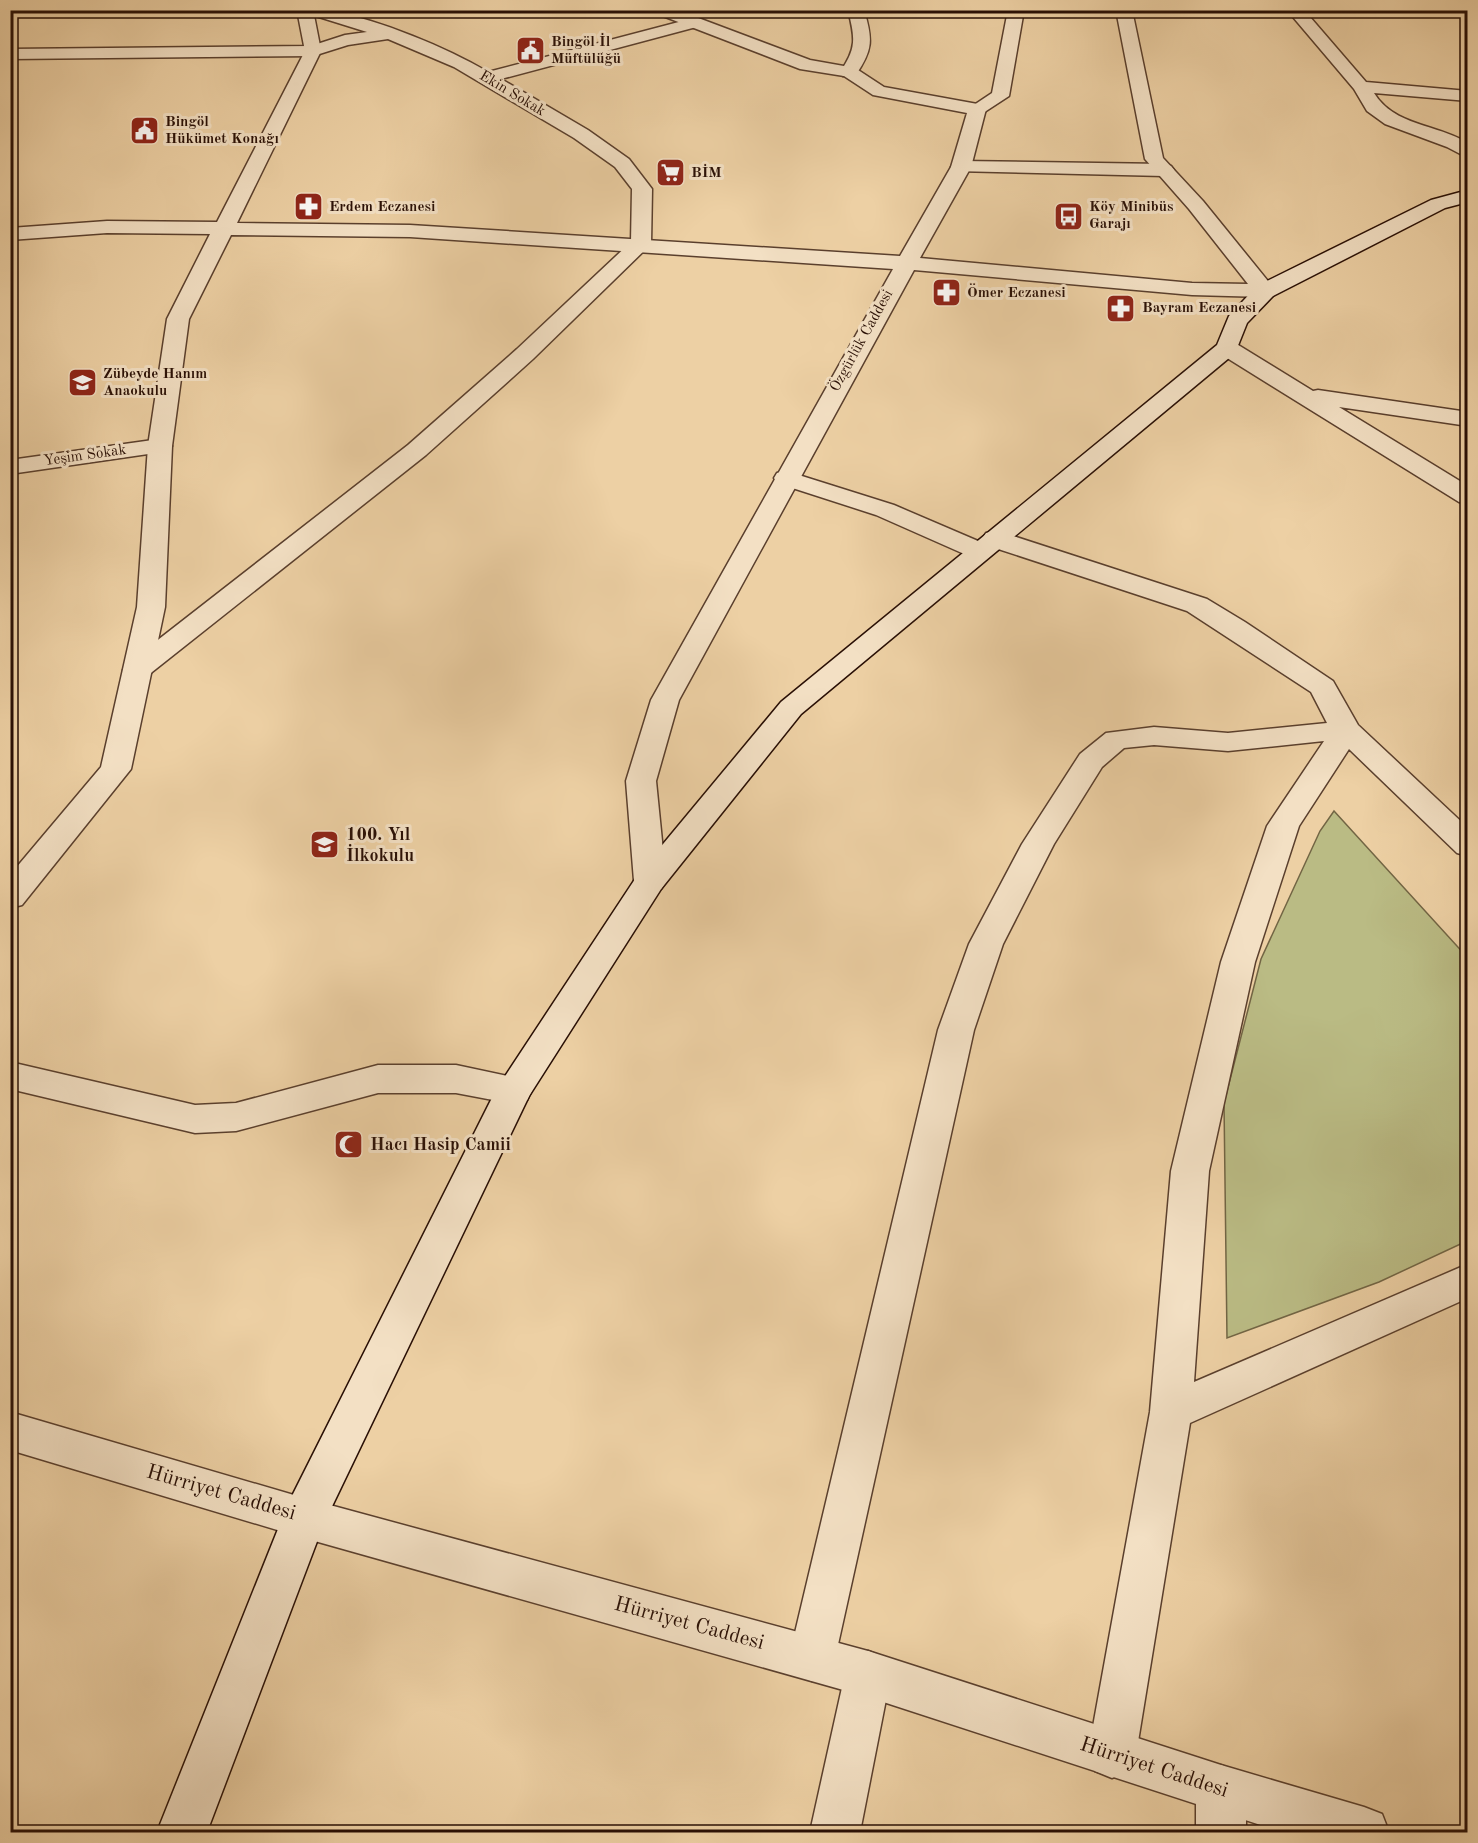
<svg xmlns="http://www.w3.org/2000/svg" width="1478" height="1843" font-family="'Old Standard TT',serif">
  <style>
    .green { fill: #babb84; stroke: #726544; stroke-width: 1.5 }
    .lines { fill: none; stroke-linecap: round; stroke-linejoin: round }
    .minor-casing { stroke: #5a3f2d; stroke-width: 3 }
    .tertiary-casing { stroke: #5a3f2d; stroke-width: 3 }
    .secondary-casing { stroke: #290f05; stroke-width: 3 }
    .minor { fill: #f3e0c4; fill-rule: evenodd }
    .tertiary { fill: #f3e0c4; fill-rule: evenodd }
    .secondary { fill: #f3e0c4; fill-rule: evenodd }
    .labels { text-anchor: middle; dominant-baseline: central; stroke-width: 6; stroke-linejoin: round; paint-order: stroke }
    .far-poi-label { font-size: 15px; font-weight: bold; fill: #290f05; stroke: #f3e0c4; text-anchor: start }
    .far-street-label { font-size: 15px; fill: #290f05; stroke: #f3e0c4 }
    .poi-label { font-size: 18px; font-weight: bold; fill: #290f05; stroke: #f3e0c4; text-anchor: start }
    .near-street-label { font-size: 21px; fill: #290f05; stroke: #f3e0c4 }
  </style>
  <rect width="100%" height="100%" fill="#edd0a4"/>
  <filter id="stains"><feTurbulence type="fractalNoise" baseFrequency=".00333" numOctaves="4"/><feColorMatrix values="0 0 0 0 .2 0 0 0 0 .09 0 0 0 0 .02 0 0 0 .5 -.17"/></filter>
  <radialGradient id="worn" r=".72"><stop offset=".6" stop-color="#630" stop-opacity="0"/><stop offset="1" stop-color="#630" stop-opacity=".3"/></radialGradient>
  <!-- green -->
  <path class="green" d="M1334,811L1467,957V1241L1379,1282L1227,1338L1224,1103L1261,959L1320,831Z"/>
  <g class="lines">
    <defs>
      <path id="minor" d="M304,10C313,10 323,9 332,11C382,21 445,47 488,72L694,18L702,23L700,26L501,79L588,130L629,159L652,189L651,244L533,359L426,455L147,676L137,679L127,676L123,670L127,664L408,445L517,349L631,242L632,189L615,167L574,138L454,67L388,39L348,45L313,56L10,59V49L311,46L345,35L367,32L306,13Z
        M848,10H864C873,40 873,50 855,76H843L840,72C857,48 855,38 848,10Z
        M1008,10H1024L1009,96L983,113H971L968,109L992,93Z
        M1287,10H1304L1366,82L1468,91V101L1374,93C1394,126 1437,124 1468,143V158L1447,147L1385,124L1367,111L1354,89Z
        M961,161L1164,164L1171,166L1174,170L1171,174L1164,176L954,171L951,167L954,163Z
        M160,439L169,441L172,446L169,451L10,474V460Z
        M786,471L894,505L985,544L982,539L986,533L995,531L1004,533L1207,599L1245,622L1333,681L1358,725L1468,828V856L1457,853L1349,749L1299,826L1255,962L1209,1171L1194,1382L1468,1264V1298L1190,1423L1136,1754L1129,1771L1112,1778L1095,1771L1088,1754L1150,1412L1171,1171L1221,962L1267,826L1324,741L1228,751L1154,745L1124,748L1102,767L1054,844L1003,944L974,1030L835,1658L828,1674L812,1681L796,1674L789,1658L938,1030L969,944L1022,844L1080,754L1106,733L1154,727L1228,733L1327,723L1311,692L1187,611L989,546L993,551L989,557L980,559L971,557L876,515L777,483L774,478L777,473Z
        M10,1062L195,1105L236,1103L378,1065H456L527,1080L532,1090L527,1100L514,1104L456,1093H378L236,1131L195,1133L10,1089Z
        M868,1651L885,1658L891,1674L860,1832H810L845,1674L851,1658Z
        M1221,1765L1238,1773L1246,1790V1832H1196V1790L1204,1773Z"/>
      <path id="tertiary" d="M297,10H313L321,51L237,223L410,225L900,256L951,167L967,113L873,95L844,76L800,69L655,13L653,10H677L810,60L855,68L884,87L983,105L986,109L971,167L920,258L1192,283L1248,284L1189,209L1145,159L1116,10H1132L1163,158L1203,201L1276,291L1273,296L1265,297L1192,295L914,270L679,700L656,781L666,881L661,889L650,892L639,889L634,881L626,781L651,700L893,269L410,237L231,235L189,319L172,446L165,607L131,769L22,905L10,908V875L101,767L137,607L148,446L167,319L210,234L107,233L10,240V228L107,221L217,222L305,51Z
        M1227,341L1235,343L1313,391L1318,390L1468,412V426L1339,407L1468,486V504L1459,502L1219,353L1216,348L1219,343Z
        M10,1412L304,1498L868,1651L1221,1765L1364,1807L1382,1814L1389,1832H1282L868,1697L304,1538L10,1450Z"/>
      <path id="secondary" d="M1468,190V202L1445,208L1273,296L1247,323L1235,353L801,714L661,889L529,1096L324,1523L207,1832H157L288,1504L496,1090L639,873L781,702L1217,345L1229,316L1257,286L1431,200Z"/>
    </defs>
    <!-- minor casing -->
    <use href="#minor" class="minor-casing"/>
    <!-- tertiary casing -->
    <use href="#tertiary" class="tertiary-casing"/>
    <!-- secondary casing -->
    <use href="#secondary" class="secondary-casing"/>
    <!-- minor -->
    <use href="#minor" class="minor"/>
    <!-- tertiary -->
    <use href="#tertiary" class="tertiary"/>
    <!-- secondary -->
    <use href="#secondary" class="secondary"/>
  </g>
  <!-- icons -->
  <defs>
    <symbol id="civic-square" viewBox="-11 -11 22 22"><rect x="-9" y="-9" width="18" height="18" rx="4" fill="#8f2418" stroke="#f3e0c4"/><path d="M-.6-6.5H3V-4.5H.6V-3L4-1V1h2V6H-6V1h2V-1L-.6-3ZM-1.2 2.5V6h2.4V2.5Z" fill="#fff"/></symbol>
    <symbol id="supermarket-square" viewBox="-11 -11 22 22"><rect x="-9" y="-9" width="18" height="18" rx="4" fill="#8f2418" stroke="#f3e0c4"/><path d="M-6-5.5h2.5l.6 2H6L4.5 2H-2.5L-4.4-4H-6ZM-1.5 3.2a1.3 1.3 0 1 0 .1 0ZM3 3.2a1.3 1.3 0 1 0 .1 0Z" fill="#fff"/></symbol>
    <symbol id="pharmacy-square" viewBox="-11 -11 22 22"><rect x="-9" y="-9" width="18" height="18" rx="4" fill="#8f2418" stroke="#f3e0c4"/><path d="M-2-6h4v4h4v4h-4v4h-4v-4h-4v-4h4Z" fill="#fff"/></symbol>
    <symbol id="bus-square" viewBox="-11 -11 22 22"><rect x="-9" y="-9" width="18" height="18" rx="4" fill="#8f2418" stroke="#f3e0c4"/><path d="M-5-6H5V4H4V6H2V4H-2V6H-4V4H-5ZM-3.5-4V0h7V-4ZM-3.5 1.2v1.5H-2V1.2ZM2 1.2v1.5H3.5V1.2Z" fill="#fff"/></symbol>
    <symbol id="school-square" viewBox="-11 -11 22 22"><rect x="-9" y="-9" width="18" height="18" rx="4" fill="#8f2418" stroke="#f3e0c4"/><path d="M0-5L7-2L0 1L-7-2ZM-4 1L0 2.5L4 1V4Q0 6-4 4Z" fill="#fff"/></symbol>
    <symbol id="mosque-square" viewBox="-11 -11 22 22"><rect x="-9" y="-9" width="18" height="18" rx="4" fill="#8f2418" stroke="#f3e0c4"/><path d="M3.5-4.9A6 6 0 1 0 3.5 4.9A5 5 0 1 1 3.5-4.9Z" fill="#fff"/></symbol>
  </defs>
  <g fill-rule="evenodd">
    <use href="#civic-square" x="514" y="34" width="33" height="33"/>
    <use href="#civic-square" x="128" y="114" width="33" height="33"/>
    <use href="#supermarket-square" x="654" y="156" width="33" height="33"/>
    <use href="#pharmacy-square" x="292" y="190" width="33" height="33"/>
    <use href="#bus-square" x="1052" y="200" width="33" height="33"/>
    <use href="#pharmacy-square" x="930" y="276" width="33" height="33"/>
    <use href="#pharmacy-square" x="1104" y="292" width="33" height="33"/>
    <use href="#school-square" x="66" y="366" width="33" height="33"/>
    <use href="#school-square" x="308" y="828" width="33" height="33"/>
    <use href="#mosque-square" x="332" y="1128" width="33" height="33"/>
  </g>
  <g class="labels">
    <!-- far-poi labels -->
    <g class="far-poi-label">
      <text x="551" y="42">Bingöl İl<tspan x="551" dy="17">Müftülüğü</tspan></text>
      <text x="165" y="122">Bingöl<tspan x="165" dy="17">Hükümet Konağı</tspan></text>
      <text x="691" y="173">BİM</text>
      <text x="329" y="207">Erdem Eczanesi</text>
      <text x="1089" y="207">Köy Minibüs<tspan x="1089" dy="17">Garajı</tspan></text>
      <text x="967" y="293">Ömer Eczanesi</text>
      <text x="1142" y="308">Bayram Eczanesi</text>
      <text x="103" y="374">Zübeyde Hanım<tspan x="103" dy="17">Anaokulu</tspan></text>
    </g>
    <!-- far-street labels -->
    <g class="far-street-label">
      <text transform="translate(512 94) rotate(31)">Ekin Sokak</text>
      <text transform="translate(862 341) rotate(-61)">Özgürlük Caddesi</text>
      <text transform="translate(85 456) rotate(-8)">Yeşim Sokak</text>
    </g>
    <!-- poi labels -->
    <g class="poi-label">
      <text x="346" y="835">100. Yıl<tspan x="346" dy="21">İlkokulu</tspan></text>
      <text x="370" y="1145">Hacı Hasip Camii</text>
    </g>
    <!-- near-street labels -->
    <g class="near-street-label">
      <text transform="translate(221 1493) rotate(16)">Hürriyet Caddesi</text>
      <text transform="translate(689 1624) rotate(15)">Hürriyet Caddesi</text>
      <text transform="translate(1154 1768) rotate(18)">Hürriyet Caddesi</text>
    </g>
  </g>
  <!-- margin -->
  <rect width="1478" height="1843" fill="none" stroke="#edd0a4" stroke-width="36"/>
  <rect x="12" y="12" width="1454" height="1819" fill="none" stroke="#290f05" stroke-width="3"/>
  <rect x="18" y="18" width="1442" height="1807" fill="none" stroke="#290f05" stroke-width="1.5"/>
  <rect width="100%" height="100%" filter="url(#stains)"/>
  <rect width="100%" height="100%" fill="url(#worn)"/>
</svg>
